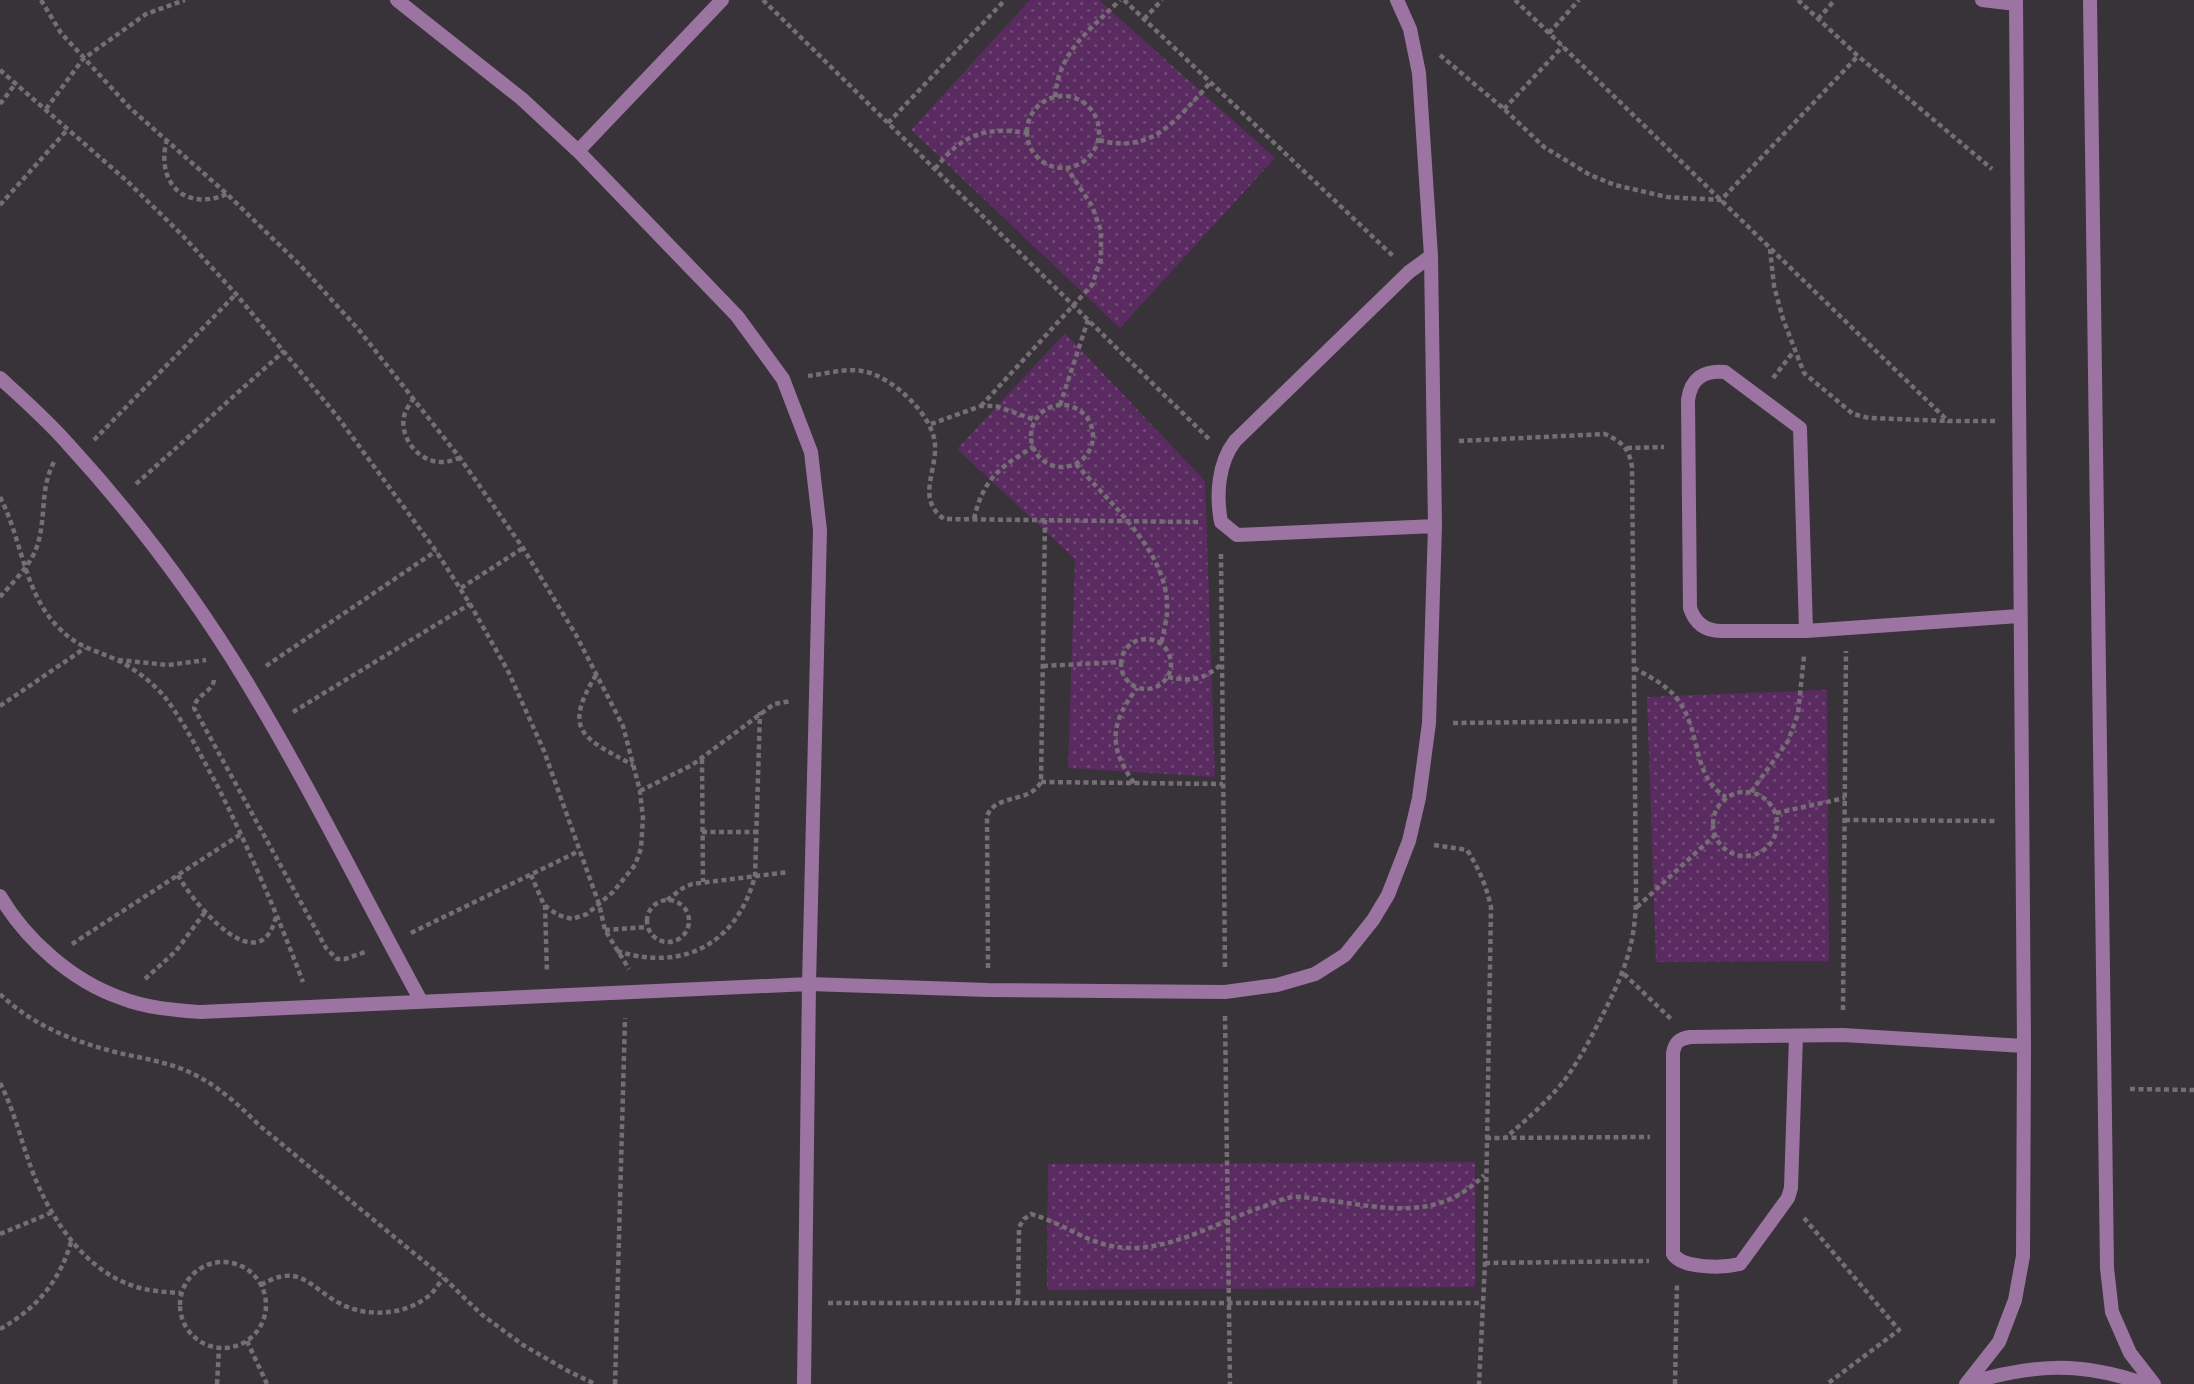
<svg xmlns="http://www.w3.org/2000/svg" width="2194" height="1384" font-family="'Playfair Display',serif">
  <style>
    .park { fill: url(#park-dots) }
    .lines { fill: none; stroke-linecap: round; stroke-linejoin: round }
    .path { stroke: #756f75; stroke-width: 4.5; stroke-dasharray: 5 3.5; stroke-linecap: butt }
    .minor { stroke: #9c74a1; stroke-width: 14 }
  </style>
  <defs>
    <pattern id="park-dots" width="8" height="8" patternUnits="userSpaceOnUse" patternTransform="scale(1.75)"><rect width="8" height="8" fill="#5a2b60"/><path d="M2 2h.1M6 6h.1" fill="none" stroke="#714976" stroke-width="1.8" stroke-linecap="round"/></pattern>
  </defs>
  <rect width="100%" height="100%" fill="#383239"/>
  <!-- park -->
  <path class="park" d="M1030,0H1099L1275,158L1120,328L911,130Z
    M1065,333L1205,481L1215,777L1068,768L1075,559L957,449Z
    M1827,690L1829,961L1656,962L1647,697Z
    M1475,1162V1287L1047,1290L1048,1164Z"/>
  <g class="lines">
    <!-- path -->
    <path class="path" d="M41,0L61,33L130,108L227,194L301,266L359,330L460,458L523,548L576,635L623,726L640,791L643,818L641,849L635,865L613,892L587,914L572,919L558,915L544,905L531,875
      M763,0L1209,439
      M1124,0L1393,256
      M1515,0L1948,421H1997
      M1798,0L1858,56L1992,169
      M1144,19L1162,0
      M1818,19L1835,0
      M1549,33L1579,0
      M1440,55L1504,109L1544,147L1590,175L1615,185L1667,197L1721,200L1858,56
      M0,70L127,181L183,236L236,294L337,416L436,551L470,604L508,671L544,751L599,904L605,930L629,969
      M1027 132a36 36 0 1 1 72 0a36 36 0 1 1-72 0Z
      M1055,97C1059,51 1089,31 1120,0
      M0,104L16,83
      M46,109L83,59L146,14L185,0
      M1504,109L1563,46
      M888,123L1005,0
      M167,139C155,183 185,212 227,194
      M1099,140C1154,155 1177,118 1211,82
      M935,169C961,135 985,126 1027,133
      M0,205L68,129
      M1770,249L1774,286L1783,319L1804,373L1853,414L1869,418L1948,421
      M808,376C825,374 845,368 862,371C891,375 933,415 935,444C937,472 916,499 944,519L1198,522
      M1773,378L1794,351
      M414,398C411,402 407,408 405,413C397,436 419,464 444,462C449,462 455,459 460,458
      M1060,405L1088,320
      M1031 436a31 31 0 1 1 62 0a31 31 0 1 1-62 0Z
      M981,406L1092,285L1101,259V231L1092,206L1067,168
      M931,424L981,406H996L1035,420
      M94,440L236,294
      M1459,441L1605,434C1622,442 1629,448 1632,467L1636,895C1636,947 1622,977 1599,1022C1588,1043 1577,1064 1563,1082C1546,1103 1525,1121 1505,1138
      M1627,448L1664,447
      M1076,464C1111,505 1171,554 1167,613C1166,623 1163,634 1161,645
      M136,484L284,351
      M0,497C22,539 24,593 58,627C78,648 93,649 117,660C135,669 155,684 167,700C187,727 202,758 218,787C250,851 278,916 303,982
      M974,519C983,479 1000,467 1033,447
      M1221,554L1225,969
      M461,588L523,548
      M0,597C13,582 29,567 36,549C47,521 39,490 54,462
      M1121 664a25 25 0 1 1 50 0a25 25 0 1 1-50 0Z
      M118,660L168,665L206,660
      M266,666L436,551
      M1043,666L1121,662
      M1634,668C1650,677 1667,685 1678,700C1702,732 1691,776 1726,797
      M596,675C562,731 583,738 633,765
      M1168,677C1193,682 1202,680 1222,664
      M214,680C212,693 196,694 194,708L326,948L337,959H345L368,951
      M0,706L85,648
      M293,712L470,604
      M1453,723L1634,721
      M702,759L703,882
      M1041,782L1223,784
      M1134,783C1108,746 1110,724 1137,688
      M640,791L692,765L774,704L791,701
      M1713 824a32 32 0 1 1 64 0a32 32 0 1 1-64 0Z
      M1751,792L1788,741L1798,714L1804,656
      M1776,813L1845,798
      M1845,820L1998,821
      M702,832H756
      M1434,845L1467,850C1479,869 1486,885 1491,907L1485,1263L1479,1384
      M178,875C188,895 242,964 267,936C272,931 274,923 276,917
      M667,900L683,888L692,884L789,872
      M647 921a21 21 0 1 1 42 0a21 21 0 1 1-42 0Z
      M545,905L547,973
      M1637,907L1714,836
      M605,930L647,927
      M411,933L579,851
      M72,944L241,834
      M617,951C683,972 737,944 755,876L760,712
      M988,968L987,816C996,793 1029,804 1041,782L1045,520
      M1624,974L1671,1019
      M145,979L176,951L205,912
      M0,994C33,1026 75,1042 119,1053C142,1058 166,1062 187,1071C216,1084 238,1104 260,1126L444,1278L481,1314L523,1345L568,1371L595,1384
      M1843,1010L1846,651
      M1225,1016L1230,1384
      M0,1083C16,1114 22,1146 35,1178C52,1220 84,1267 128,1284C145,1291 163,1292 181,1293
      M2130,1089L2194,1090
      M1486,1138L1650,1137
      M1804,1218L1899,1330L1827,1384
      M0,1234L53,1212
      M180 1305a43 43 0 1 1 86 0a43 43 0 1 1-86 0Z
      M1485,1263L1649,1261
      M261,1285C301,1261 310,1289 343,1305C368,1317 403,1315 426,1298C433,1294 438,1284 444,1278
      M828,1303H1481
      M1018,1303L1019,1227L1024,1219L1031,1214C1067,1224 1091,1248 1131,1248C1177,1248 1220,1221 1262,1207C1272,1204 1283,1198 1293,1197C1303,1196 1314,1199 1324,1200C1384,1207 1437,1223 1484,1175
      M0,1329C36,1309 60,1281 71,1242
      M247,1341L267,1384
      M217,1384L219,1348
      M615,1384L625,1018
      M1675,1384L1677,1283"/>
    <!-- minor -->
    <path class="minor" d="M397,0L522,99L578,151L737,316L783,379L811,452L820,530L809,984L804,1384
      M1982,0L2016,4
      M2090,0L2107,1268L2112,1312L2130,1353L2154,1384
      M578,151L722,0
      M1431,256L1409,272L1235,441C1218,463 1216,495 1221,522L1237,535L1435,526
      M0,378C23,399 47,420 68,444C134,516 195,597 246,681C309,785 363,895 421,1001
      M1806,631L1800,428L1725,372C1704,370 1691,378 1688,400L1690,608C1695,623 1705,631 1721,631H1806L2019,616
      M0,896C26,940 72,981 121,998C146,1008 174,1010 200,1012L809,984L988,990L1225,992L1277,985L1315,974L1345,955L1373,920L1388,895L1409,841L1419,798L1429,723L1435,526L1431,256L1419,73L1410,29L1397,0
      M1796,1036L1791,1188L1788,1198L1740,1264C1723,1268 1683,1269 1673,1254V1053C1675,1042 1679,1039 1690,1037L1843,1035L2024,1046
      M1966,1384L1999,1342L2015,1300L2023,1256L2024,1046L2016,0
      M1966,1384C2031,1364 2080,1361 2145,1384"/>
  </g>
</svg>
